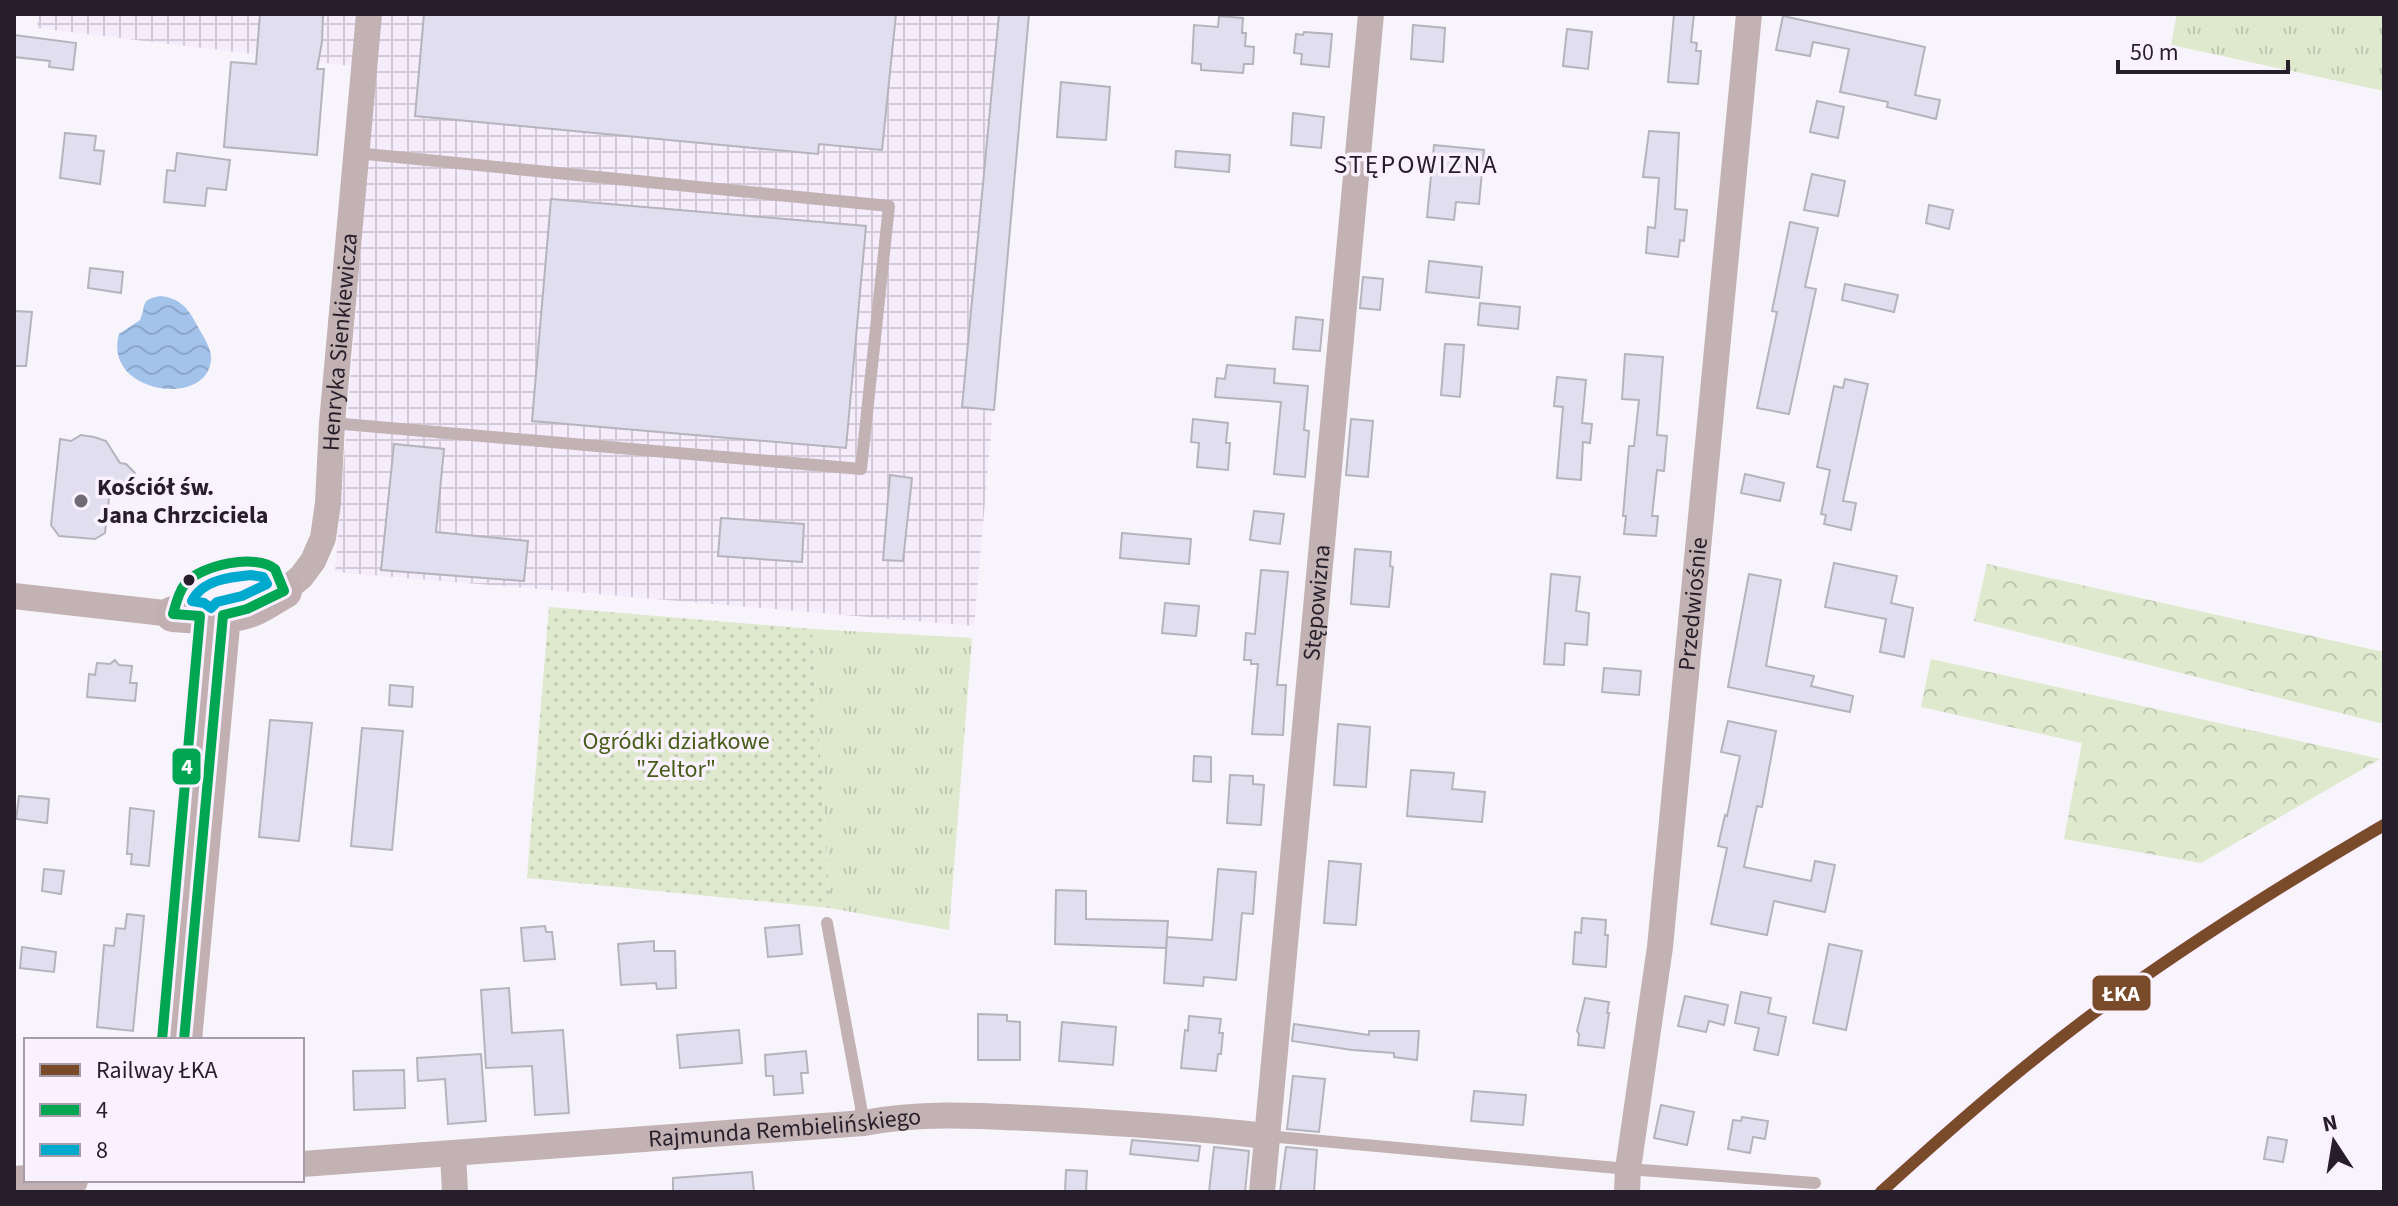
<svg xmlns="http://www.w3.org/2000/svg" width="2398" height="1206" font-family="'Source Sans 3',sans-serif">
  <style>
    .industrial { fill: url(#industrial-grid) }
    .grass { fill: url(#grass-tufts) }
    .forest { fill: url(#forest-crowns) }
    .garden { fill: url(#garden-dots) }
    .water { fill: url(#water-waves) }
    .building { fill: #e1dfef; stroke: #b5b3bc; stroke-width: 2 }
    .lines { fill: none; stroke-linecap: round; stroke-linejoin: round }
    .lane { stroke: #c2b2b3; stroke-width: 12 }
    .street { stroke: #c2b2b3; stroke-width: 26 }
    .secondary { stroke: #c2afb1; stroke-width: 36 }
    .bus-1-casing { stroke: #f9f1fe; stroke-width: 16 }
    .bus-2-casing { stroke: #f9f1fe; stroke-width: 16 }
    .bus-1 { stroke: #00a651; stroke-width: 10 }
    .bus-2 { stroke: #00a9ce; stroke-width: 10 }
    .rail-1-casing { stroke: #f9f1fe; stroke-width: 18 }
    .rail-1 { stroke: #7a4b2a; stroke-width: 12 }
    .poi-dot { fill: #706a74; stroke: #f9f1fe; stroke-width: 3 }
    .bus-dot { fill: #261f2b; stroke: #f9f1fe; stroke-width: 3 }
    .labels { text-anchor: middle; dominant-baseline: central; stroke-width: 7; stroke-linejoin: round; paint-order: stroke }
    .street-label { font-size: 24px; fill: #261f2b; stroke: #f9f1fe }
    .poi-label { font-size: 24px; font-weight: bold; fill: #261f2b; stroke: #f9f1fe; text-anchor: start }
    .park-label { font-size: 24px; fill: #465d17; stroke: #f9f1fe }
    .neighbourhood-label { font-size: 26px; letter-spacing: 2px; fill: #261f2b; stroke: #f9f1fe }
    .line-badge { stroke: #f9f1fe; stroke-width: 3 }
    .badge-label { font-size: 22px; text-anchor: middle; font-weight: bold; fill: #fff }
  </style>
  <defs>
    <pattern id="industrial-grid" width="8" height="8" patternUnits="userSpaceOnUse" patternTransform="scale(2)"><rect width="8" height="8" fill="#f5ecfc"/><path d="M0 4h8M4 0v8" fill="none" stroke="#d2cad8"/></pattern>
    <pattern id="grass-tufts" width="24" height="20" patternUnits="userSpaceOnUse" patternTransform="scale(2)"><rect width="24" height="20" fill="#dee9cd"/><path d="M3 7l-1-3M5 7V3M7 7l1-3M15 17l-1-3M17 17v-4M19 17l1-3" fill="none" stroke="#bec7b0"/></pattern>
    <pattern id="forest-crowns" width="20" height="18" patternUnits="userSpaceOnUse" patternTransform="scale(2)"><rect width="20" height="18" fill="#dee9cd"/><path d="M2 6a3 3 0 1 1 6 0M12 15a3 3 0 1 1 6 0" fill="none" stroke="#bec7b0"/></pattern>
    <pattern id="garden-dots" width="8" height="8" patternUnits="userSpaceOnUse" patternTransform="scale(2)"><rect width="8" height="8" fill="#dee9cd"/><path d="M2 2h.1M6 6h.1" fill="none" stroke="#bec7b0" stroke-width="1.8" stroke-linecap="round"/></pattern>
    <pattern id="water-waves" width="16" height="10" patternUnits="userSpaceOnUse" patternTransform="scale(2)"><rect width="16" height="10" fill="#a3c3ea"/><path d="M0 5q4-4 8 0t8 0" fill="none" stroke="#8ca7c9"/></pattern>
  </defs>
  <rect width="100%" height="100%" fill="#f8f4fb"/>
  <!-- industrial -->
  <path class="industrial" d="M38,14H1028L974,626L335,572L375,69L37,28Z"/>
  <!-- grass -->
  <path class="grass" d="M2177,14H2384V91L2171,45Z
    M812,629L972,638L949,930L830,908Z"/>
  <!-- forest -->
  <path class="forest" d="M1987,564L2384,652V724L1974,621Z
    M1931,659L2380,759L2201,863L2064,839L2082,743L1921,707Z"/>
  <!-- garden -->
  <path class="garden" d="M549,607L812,629L830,908L527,878Z"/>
  <!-- water -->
  <path class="water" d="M160,296C180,298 188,308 197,325C202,335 212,348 211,360C207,409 102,393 119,334L140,320C147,305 139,300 160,296Z"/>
  <!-- building -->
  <path class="building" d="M260,14H323L322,42L317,69H324L317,155L224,147L231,62L256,64Z
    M424,14H896L882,150L819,144L818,154L415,116Z
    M999,14H1029L994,410L962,407Z
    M1674,14H1694L1691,42L1697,43L1696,51H1701L1698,84L1668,82Z
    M1219,16L1243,18L1242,33H1246L1245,46L1254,47L1253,64H1244L1243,73L1201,70V64L1192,63L1194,25L1218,27Z
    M1783,16L1925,47L1915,95L1940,100L1936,119L1887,107L1888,102L1840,92L1849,49L1813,42L1810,56L1776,50Z
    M1413,25L1445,28L1443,62L1411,59Z
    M1567,29L1592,32L1588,69L1563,66Z
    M1304,32L1332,34L1329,67L1301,64L1302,54L1294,53L1296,34L1303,35Z
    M14,35L76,43L73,70L49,67L50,61L14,57Z
    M1061,82L1110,87L1106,140L1057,137Z
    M1817,101L1844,107L1838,138L1810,132Z
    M1293,113L1324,117L1321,148L1291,145Z
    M1649,131L1679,133L1675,209L1687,210L1684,241L1680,240L1678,257L1646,253L1648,227L1655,228L1659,178L1643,177Z
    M65,133L96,136L94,150L104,151L100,184L60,178Z
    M1434,145L1484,150L1479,204L1456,202L1454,220L1427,217Z
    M1176,151L1230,155L1229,172L1175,167Z
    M177,153L230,160L226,190L207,188L205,206L164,202L167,170L175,171Z
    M1812,174L1845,181L1838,216L1804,210Z
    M551,199L866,226L846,448L532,421Z
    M1929,205L1953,210L1949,229L1926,223Z
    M1790,222L1818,228L1805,287L1816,289L1789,414L1757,408L1777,312L1772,311Z
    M1429,261L1482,267L1479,298L1426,292Z
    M90,268L123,272L121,293L88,288Z
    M1363,277L1383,279L1380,310L1360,308Z
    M1845,284L1898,295L1894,312L1842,300Z
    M1480,303L1520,307L1518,329L1478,325Z
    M14,311L32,312L26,366H14Z
    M1296,317L1323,320L1320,351L1293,349Z
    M1445,344L1464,345L1460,397L1441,395Z
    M1625,354L1663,357L1657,435L1667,436L1664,471L1657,470L1652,516H1658L1656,536L1624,534L1626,516H1623L1629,446H1634L1639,400L1622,399Z
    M1227,365L1275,369L1274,383L1308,386L1304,430L1309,431L1305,477L1274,474L1281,402L1215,397L1217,378L1225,379Z
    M1557,377L1586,380L1582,423L1592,424L1590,443L1583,442L1581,480L1557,478L1563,407L1554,406Z
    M1845,379L1868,384L1843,501L1856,503L1851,530L1824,524L1826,515L1821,514L1830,470L1817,467L1834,386L1843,388Z
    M1193,419L1228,423L1226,443H1230L1228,470L1197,467L1199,443L1191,442Z
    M1351,419L1373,421L1368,477L1346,475Z
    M81,435L94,437L106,441L120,463L126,464L135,473L125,482L111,481L105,533L95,539L59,536L51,525L60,439L71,441Z
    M394,444L444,449L436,532L528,541L524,581L381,570Z
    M1745,474L1784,483L1780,501L1741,493Z
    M890,475L912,478L903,561L883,560Z
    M1254,511L1284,514L1280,544L1250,540Z
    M721,518L804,524L802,562L718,556Z
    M1122,533L1191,539L1189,564L1120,558Z
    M1355,549L1391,552L1390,566L1393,567L1389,607L1351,604Z
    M1834,563L1897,576L1891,603L1913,608L1904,657L1880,652L1886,619L1825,607Z
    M1261,570L1288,572L1277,685H1286L1283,735L1252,734L1258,664H1251V660H1244L1246,633L1255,634Z
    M1551,574L1580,577L1576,611L1589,613L1587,645L1565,643L1564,665L1544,664Z
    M1749,574L1781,580L1766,666L1814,676L1811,686L1853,696L1850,712L1728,687Z
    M1165,603L1199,606L1196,636L1162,633Z
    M115,660L119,665L132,666L130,683H137L135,701L87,697L89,674L95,675L97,663L110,664Z
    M1604,668L1641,671L1639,695L1602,692Z
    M390,685L413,687L412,707L389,705Z
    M270,720L312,723L299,841L259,837Z
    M1728,721L1776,731L1762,807L1757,806L1744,867L1811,881L1815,861L1835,865L1825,912L1774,901L1767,935L1711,924L1727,848L1718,846L1725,815L1727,816L1740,756L1721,752Z
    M1338,724L1370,727L1366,787L1334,785Z
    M362,728L403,731L392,850L351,846Z
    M1194,756L1211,757V782L1193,781Z
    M1411,770L1454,773L1452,789L1485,792L1482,822L1407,816Z
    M1230,775L1253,776V784L1264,785L1261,825L1227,823Z
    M19,796L49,799L47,823L16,819Z
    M130,808L154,811L149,866L131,864L132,854H127Z
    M1329,861L1361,864L1356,925L1324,923Z
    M44,869L64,871L61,894L42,891Z
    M1218,869L1256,872L1253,914L1242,913L1236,980L1204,977L1203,986L1164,983L1167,937L1212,940Z
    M1056,890L1086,891V919L1168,921L1166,948L1055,944Z
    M127,914L144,916L133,1031L97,1027L104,945L114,946L116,928L125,929Z
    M1582,918L1606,920L1605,935H1608L1606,967L1573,964L1575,932L1581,933Z
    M799,925L802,954L768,957L765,928Z
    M545,926L546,932H552L555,959L524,961L521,928Z
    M654,941V951H675L676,988L657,989L656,983L621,985L618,944Z
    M1829,944L1862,951L1846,1030L1813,1023Z
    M22,947L56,952L54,972L20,968Z
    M509,988L512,1033L563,1030L569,1113L535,1115L532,1066L486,1068L481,990Z
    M1741,992L1771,998L1768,1013L1786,1017L1778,1055L1754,1050L1759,1028L1735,1023Z
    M1685,996L1728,1005L1724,1025L1709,1021L1706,1032L1678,1026Z
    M1585,998L1609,1002L1607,1013H1609L1604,1048L1578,1045L1579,1034L1577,1031Z
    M978,1014L1007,1015V1021L1020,1022V1060H978Z
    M1189,1016L1221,1019L1219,1033H1223L1221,1054H1218L1216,1071L1181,1068L1185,1030L1188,1031Z
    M1062,1022L1116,1027L1113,1065L1059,1061Z
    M1294,1024L1369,1035V1031H1419L1417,1060L1394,1057V1053L1352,1050L1292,1041Z
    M739,1030L742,1063L680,1068L677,1035Z
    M806,1051L808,1073H801L803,1093L774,1095L773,1076H766L765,1055Z
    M481,1054L486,1121L448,1124L445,1079L418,1081L417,1058Z
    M404,1070L405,1108L354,1110L353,1071Z
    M1293,1076L1325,1079L1319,1132L1287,1129Z
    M1474,1091L1526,1095L1523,1125L1471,1121Z
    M1661,1105L1694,1112L1687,1145L1654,1138Z
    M1742,1117L1768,1121L1765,1139L1753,1137L1750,1153L1728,1149L1733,1120L1741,1121Z
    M2268,1137L2287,1140L2283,1162L2264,1159Z
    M1132,1140L1200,1146L1198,1161L1130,1154Z
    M1214,1147L1249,1151L1245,1192H1209Z
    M1286,1147L1317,1150L1314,1192H1280Z
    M1066,1170L1087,1171L1086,1192H1065Z
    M752,1172L754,1192H673V1178Z"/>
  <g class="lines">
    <!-- lane -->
    <path class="lane" d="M332,423L861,469L889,206L356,153
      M174,612C177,599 180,588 191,579C204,567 256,555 271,565C279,570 281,580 283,588
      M827,923L861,1107V1122
      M1267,1136L1628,1169L1815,1183"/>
    <!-- street -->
    <g class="street">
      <path id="s1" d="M284,591L301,577L313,561L323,538L328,503L332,423L369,14"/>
      <path d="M14,596L173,614"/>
      <path d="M453,1154L455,1192"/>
      <path id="s2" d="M302,1164L864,1123C924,1111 986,1116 1047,1119C1121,1123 1194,1128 1267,1136"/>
      <path id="s3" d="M1262,1192L1371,14"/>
      <path id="s4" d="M1627,1192L1628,1169L1660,947L1749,14"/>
    </g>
    <!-- secondary -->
    <path class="secondary" d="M173,614C200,616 231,619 256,607C265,603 274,596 284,591
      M184,1040L223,615
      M14,1184L70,1180"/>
    <defs>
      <path id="bus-1" d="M162,1040L200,616L173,614C176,604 178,593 185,584C200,565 256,553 275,569L284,591L247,609L223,615L184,1040"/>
      <path id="bus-2" d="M251,575L263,577L267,584L242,596L217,602L211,608L204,603L192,601C202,580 230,577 251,575Z"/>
    </defs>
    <!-- bus-1 casing -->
    <use href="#bus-1" class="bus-1-casing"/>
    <!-- bus-2 casing -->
    <use href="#bus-2" class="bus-2-casing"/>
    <!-- bus-1 -->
    <use href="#bus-1" class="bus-1"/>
    <!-- bus-2 -->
    <use href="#bus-2" class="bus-2"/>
    <defs>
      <path id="rail-1" d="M1881,1192C1959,1121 2038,1052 2124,991C2208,931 2295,877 2384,825"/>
    </defs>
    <!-- rail-1 casing -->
    <use href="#rail-1" class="rail-1-casing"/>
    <!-- rail-1 -->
    <use href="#rail-1" class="rail-1"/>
  </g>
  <!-- markers -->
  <circle class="poi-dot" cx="81" cy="501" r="8"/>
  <circle class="bus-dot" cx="189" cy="580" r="7"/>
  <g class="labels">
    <!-- street labels -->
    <g class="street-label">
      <text stroke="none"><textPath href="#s1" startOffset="264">Henryka Sienkiewicza</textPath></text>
      <text stroke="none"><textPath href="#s3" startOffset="592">Stępowizna</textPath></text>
      <text stroke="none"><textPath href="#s4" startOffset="592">Przedwiośnie</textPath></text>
      <text stroke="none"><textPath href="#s2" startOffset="484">Rajmunda Rembielińskiego</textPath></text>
    </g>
    <!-- poi labels -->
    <g class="poi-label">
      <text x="97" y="487">Kościół św.<tspan x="97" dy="28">Jana Chrzciciela</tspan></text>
    </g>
    <!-- park labels -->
    <g class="park-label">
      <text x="676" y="741">Ogródki działkowe<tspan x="676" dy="28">"Zeltor"</tspan></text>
    </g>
    <!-- neighbourhood labels -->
    <g class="neighbourhood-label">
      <text x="1416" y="164">STĘPOWIZNA</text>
    </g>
  </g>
  <g class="line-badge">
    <rect x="171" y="747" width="31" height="39" rx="8" fill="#00a651"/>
    <rect x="2091" y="974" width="61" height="38" rx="8" fill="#7a4b2a"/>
  </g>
  <g class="badge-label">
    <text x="187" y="774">4</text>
    <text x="2121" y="1001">ŁKA</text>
  </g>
  <!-- border -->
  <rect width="2398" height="1206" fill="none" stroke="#261f2b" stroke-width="32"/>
  <!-- legend -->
  <rect x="24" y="1038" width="280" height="144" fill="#f9f1fe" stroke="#a59daa" stroke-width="2"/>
  <rect x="40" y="1064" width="40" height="12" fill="#7a4b2a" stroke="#a59daa" stroke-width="2"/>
  <text x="96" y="1078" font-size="24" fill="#261f2b">Railway ŁKA</text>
  <rect x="40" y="1104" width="40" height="12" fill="#00a651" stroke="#a59daa" stroke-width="2"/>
  <text x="96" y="1118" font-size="24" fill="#261f2b">4</text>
  <rect x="40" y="1144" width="40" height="12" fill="#00a9ce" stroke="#a59daa" stroke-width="2"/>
  <text x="96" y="1158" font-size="24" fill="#261f2b">8</text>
  <!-- north arrow -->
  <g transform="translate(2334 1142) rotate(348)" stroke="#f9f1fe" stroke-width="6" paint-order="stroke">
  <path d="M0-6L14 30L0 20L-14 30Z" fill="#261f2b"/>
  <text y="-12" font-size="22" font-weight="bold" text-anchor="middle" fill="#261f2b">N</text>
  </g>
  <!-- scale -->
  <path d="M2118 60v12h170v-12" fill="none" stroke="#261f2b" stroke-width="4"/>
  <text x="2130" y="60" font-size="24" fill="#261f2b" stroke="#f9f1fe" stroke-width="6" paint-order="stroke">50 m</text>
</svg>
